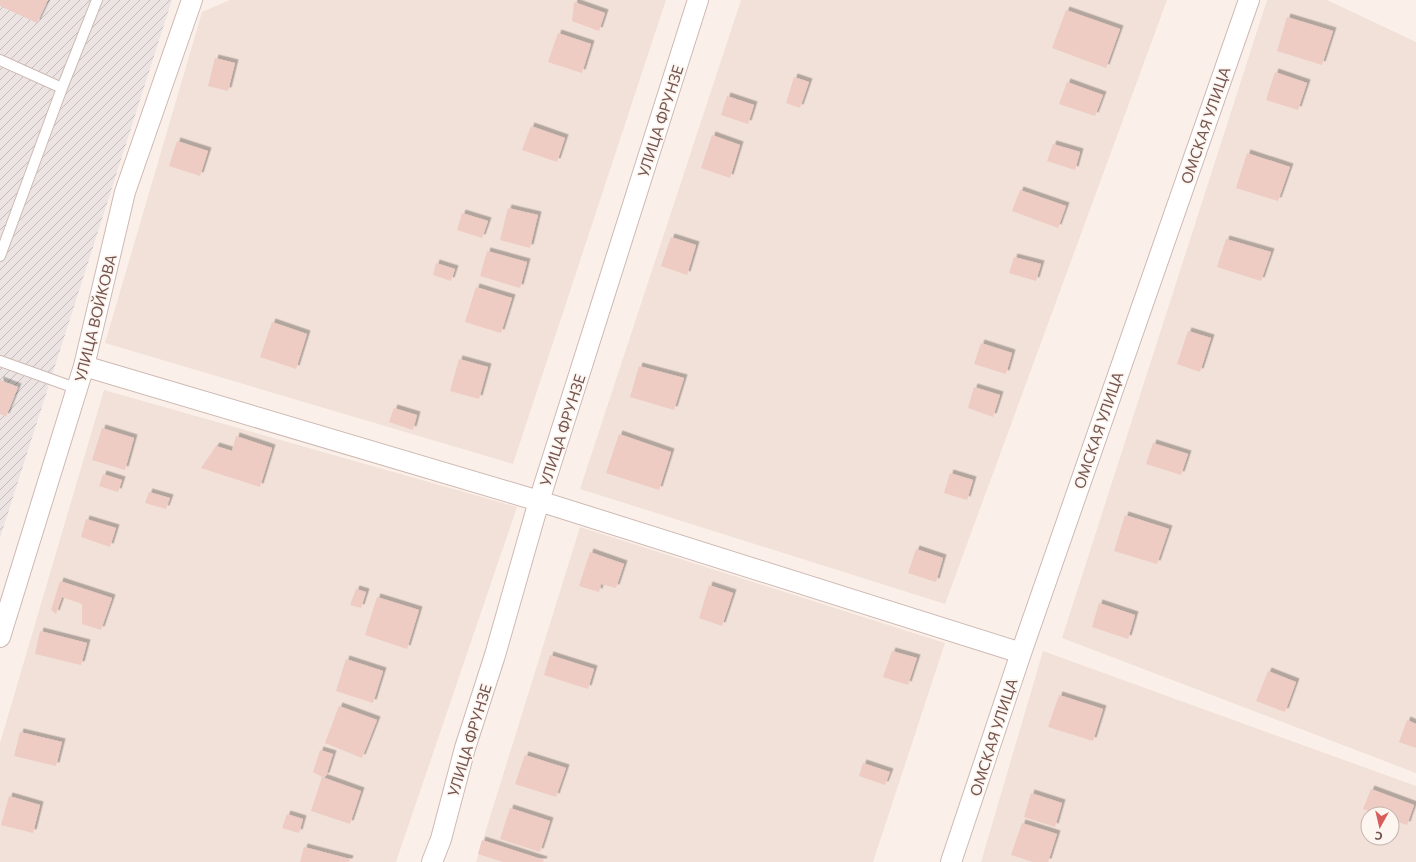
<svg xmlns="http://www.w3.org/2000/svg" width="1416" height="862" font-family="Commissioner,sans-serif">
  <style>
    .residential { fill: #f2e1d8; fill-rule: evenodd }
    .industrial { fill: url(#industrial-furrows) }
    .building { fill: #eecbc3; filter: url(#shadow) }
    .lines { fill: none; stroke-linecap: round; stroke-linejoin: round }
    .lane-casing { stroke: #ceb9b3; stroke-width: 12 }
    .street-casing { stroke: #ceb9b3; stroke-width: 22 }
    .lane { stroke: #fff; stroke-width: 10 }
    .street { stroke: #fff; stroke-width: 20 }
    .labels { text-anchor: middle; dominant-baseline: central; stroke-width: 3.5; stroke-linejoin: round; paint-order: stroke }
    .street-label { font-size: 15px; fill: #73544f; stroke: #fdf5ef }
  </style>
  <defs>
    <pattern id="industrial-furrows" width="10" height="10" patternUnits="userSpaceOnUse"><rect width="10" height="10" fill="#ece4e2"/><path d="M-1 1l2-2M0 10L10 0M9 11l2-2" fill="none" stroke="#c4bbba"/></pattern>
    <filter id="shadow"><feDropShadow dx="3.5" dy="-3.5" stdDeviation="0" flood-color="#0004"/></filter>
  </defs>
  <rect width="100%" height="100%" fill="#fbf0e9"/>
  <!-- residential -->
  <path class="residential" d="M230,0H666L513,464L105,343L202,12Z
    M741,0H1167L945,604L580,489Z
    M1267,0H1327L1416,42V773L1062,638Z
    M104,390L517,507L396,862H0V743Z
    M580,527L945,643L873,862H476Z
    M1043,651L1416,786V862H981ZM1368,814H1392V838H1368Z"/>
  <!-- industrial -->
  <path class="industrial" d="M0,0H172L0,538Z"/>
  <!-- building -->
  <path class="building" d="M0,0H48L37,23L0,6Z
    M574,2L605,13L599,31L572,21Z
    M1066,10L1120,29L1106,68L1052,48Z
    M1287,17L1333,31L1322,65L1277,51Z
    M558,33L591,44L582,73L548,62Z
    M215,58L235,63L228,91L208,86Z
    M1275,72L1307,83L1298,110L1266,100Z
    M794,77L809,82L800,108L786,103Z
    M1067,82L1103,95L1095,116L1059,104Z
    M727,96L754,105L748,124L721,115Z
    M531,126L565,138L557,162L522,150Z
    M712,135L740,145L730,178L701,168Z
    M177,141L208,151L200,176L169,166Z
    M1053,144L1080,152L1075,170L1047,161Z
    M1247,153L1290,167L1278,201L1236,188Z
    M1020,190L1066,206L1058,228L1012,211Z
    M508,208L538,215L530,248L500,240Z
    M462,213L488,221L482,238L457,230Z
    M671,237L696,245L687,275L661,266Z
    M1226,239L1271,252L1261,281L1217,267Z
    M487,251L527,262L520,288L480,276Z
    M1014,257L1041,264L1036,281L1009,273Z
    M436,263L455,269L451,281L433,275Z
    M476,287L512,298L501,333L465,322Z
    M272,322L307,334L296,369L260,357Z
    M1188,331L1211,338L1200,372L1177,364Z
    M981,343L1012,353L1006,374L974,364Z
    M459,359L488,367L479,399L450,391Z
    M639,366L684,378L674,410L630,397Z
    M0,380L18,387L6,417L0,414Z
    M974,387L1000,395L993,417L968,408Z
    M394,408L417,415L413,430L389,422Z
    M102,428L134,438L125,470L92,460Z
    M619,434L671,452L659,490L606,473Z
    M236,436L272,448L260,487L201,468L216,446L232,451Z
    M1153,443L1188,454L1181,475L1146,464Z
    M950,473L973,480L967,500L944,493Z
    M103,474L122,480L118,492L99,486Z
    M149,492L170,498L166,509L145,503Z
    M1125,515L1169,529L1157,564L1114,551Z
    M86,519L116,528L110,547L81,537Z
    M916,549L943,558L936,582L908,573Z
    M590,552L624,564L616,588L601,584L599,592L579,586Z
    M60,581L112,598L101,630L82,624V604L62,597L56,614L51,610Z
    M709,585L733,593L722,626L699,618Z
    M356,589L366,592L361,608L350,605Z
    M377,597L419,610L407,649L365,635Z
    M1099,603L1135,615L1128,639L1092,627Z
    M40,631L87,643L81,665L35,654Z
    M892,651L917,658L908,685L883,677Z
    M550,655L594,669L588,689L544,675Z
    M346,659L383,671L373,703L336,691Z
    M1268,671L1296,682L1285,712L1256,701Z
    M1059,695L1103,709L1093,741L1048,727Z
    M339,706L377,720L362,758L325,743Z
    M1407,720L1416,724V748L1399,742Z
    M20,732L62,742L56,766L14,756Z
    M320,750L333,754L326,776L322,777L313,772Z
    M525,755L566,768L556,797L515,784Z
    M863,763L890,772L885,785L859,776Z
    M322,777L361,791L350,824L311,811Z
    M1371,789L1414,805L1407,825L1392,820V814H1377L1363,809Z
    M1031,793L1062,803L1055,827L1024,817Z
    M9,796L40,805L33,833L1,825Z
    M510,808L550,821L540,852L500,839Z
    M287,814L303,819L299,833L282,828Z
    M1022,823L1057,834L1048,862H1033L1011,855Z
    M482,840L544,860L543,862H503L478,854Z
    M304,847L350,859L349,862H300Z"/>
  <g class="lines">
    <defs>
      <path id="lane" d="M0,60L62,88
        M0,256L62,88L97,0
        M0,361L78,389"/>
      <path id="street" d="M84,366L539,501L1021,653
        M0,637L84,366L125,192L192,0
        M432,862L441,839L465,748L495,655L539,501L698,0
        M951,862L1021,653L1249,0"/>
    </defs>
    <!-- lane casing -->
    <use href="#lane" class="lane-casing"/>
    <!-- street casing -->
    <use href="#street" class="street-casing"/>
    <!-- lane -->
    <use href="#lane" class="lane"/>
    <!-- street -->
    <use href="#street" class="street"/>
  </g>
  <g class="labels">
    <!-- street labels -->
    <g class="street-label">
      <text transform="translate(660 121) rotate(-72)">УЛИЦА ФРУНЗЕ</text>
      <text transform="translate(1205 125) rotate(-71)">ОМСКАЯ УЛИЦА</text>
      <text transform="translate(95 318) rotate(-76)">УЛИЦА ВОЙКОВА</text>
      <text transform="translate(562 430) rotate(-72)">УЛИЦА ФРУНЗЕ</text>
      <text transform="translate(1098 430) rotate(-71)">ОМСКАЯ УЛИЦА</text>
      <text transform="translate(993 737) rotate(-72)">ОМСКАЯ УЛИЦА</text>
      <text transform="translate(469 740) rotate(-73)">УЛИЦА ФРУНЗЕ</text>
    </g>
  </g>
  <!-- north arrow -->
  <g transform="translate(1380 826) rotate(188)"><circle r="19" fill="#fdf5ef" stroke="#c6b5af"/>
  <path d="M0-3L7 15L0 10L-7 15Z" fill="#d95c5a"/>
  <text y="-6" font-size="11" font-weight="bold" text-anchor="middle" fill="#73544f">С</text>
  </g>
</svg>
